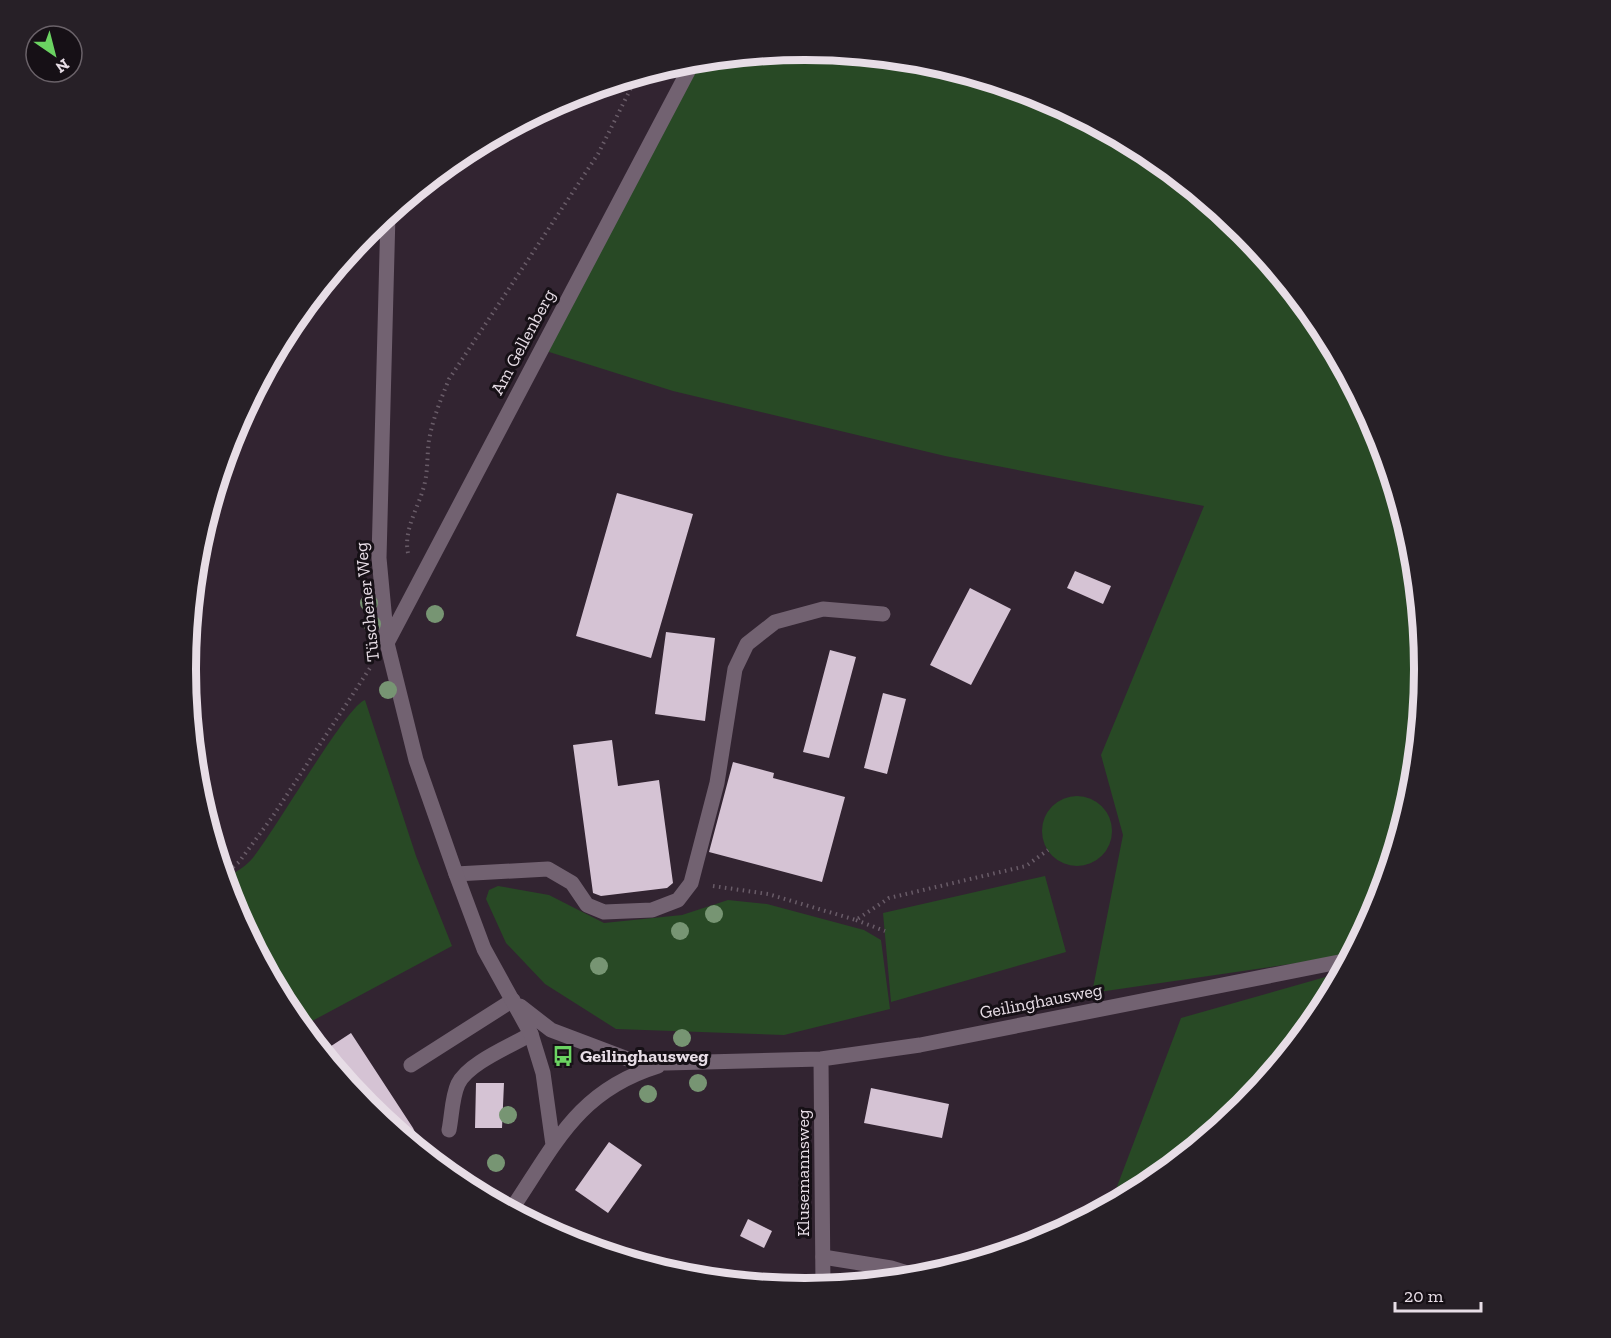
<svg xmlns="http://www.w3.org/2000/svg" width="1611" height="1338" font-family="'Zilla Slab',serif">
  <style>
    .green { fill: #284925 }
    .building { fill: #d5c3d4 }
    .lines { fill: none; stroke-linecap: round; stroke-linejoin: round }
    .path { stroke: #695c68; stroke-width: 4; stroke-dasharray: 1.5 4.5; stroke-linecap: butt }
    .service { stroke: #726271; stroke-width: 15 }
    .minor { stroke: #726271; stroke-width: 15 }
    .tree { fill: #779573 }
    .labels { text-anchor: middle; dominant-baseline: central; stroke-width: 6; stroke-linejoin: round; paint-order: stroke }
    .street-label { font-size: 18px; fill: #e7dde6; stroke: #161016 }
    .poi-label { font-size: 18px; font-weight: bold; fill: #e7dde6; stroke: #161016; text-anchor: start }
    .rim { fill: none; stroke: #e7dde6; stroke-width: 8 }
  </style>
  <rect width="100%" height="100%" fill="#322431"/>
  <!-- green -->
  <path class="green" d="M806,50L927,61L1043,97L1150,154L1244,231L1321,325L1378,432L1413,548L1425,669L1413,790L1378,906L1352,955L1092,993L1123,835L1101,755L1204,506L945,456L673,391L546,351L701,60Z
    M365,700L416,856L452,946L301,1027L290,1013L233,906L225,879C233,873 244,868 251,860C272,836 347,705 365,700Z
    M1042 831a35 35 0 1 1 70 0a35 35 0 1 1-70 0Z
    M1045,876L1066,952L891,1002L883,913Z
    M498,886L549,895L604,923L682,915L728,900L767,904L864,930L881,940L890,1009L784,1035L616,1029L545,984L506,943L486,899L489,890Z
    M1343,972C1291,1068 1207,1153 1110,1205L1181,1018Z"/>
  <!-- building -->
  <path class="building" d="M617,493L693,514L651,658L576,636Z
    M1075,571L1111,586L1103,604L1067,588Z
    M970,588L1011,609L971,685L930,665Z
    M666,632L715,638L705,721L655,714Z
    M830,650L856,657L829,758L803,752Z
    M883,693L906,699L887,774L864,768Z
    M612,740L618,786L659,780L673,883L667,888L601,896L593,893L573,745Z
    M733,762L774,773L773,778L845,797L822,882L709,852Z
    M351,1033L413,1128L426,1155L367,1107L322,1052Z
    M476,1083H504L502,1128H475Z
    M871,1088L949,1104L942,1138L864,1123Z
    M609,1142L642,1165L608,1213L575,1190Z
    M748,1219L772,1231L764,1248L740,1236Z
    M861,1274L889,1280H888L859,1283Z
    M782,1277L807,1283L806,1288L780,1286Z"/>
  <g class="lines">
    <!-- path -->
    <path class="path" d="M408,553C403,528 420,506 425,482C428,468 427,454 429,440C433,418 441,399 449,379L598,154L637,76
      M224,875L239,862L273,816L370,668
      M713,886L768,894L856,920L889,898L1026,866L1048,850
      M856,920L885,931"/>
    <!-- service -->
    <path class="service" d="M456,874L548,869L572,883L587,905L604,912L652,910L678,900L691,883L717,783L735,669L747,644L775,622L823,609L883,614
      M411,1065L513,1000
      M449,1130C452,1115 452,1097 458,1084C468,1063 511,1046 531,1034
      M823,1257L891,1268L920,1277"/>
    <!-- minor -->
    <path class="minor" d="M388,214L379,558L387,643L416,760L456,874L484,949L531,1034L543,1073L553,1145
      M387,643L694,60
      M520,1006L551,1030L633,1061L666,1063L821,1059L920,1045L1349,960
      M821,1059L823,1287
      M511,1210C555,1145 577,1091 658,1066"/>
  </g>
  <!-- trees -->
  <g class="tree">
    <circle cx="369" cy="603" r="9"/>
    <circle cx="435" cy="614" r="9"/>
    <circle cx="372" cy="624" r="9"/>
    <circle cx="388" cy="690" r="9"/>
    <circle cx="714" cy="914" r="9"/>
    <circle cx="680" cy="931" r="9"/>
    <circle cx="599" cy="966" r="9"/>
    <circle cx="682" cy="1038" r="9"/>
    <circle cx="698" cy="1083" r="9"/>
    <circle cx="648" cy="1094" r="9"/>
    <circle cx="508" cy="1115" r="9"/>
    <circle cx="496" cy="1163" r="9"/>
  </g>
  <!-- icons -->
  <defs>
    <symbol id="bus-bare" viewBox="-9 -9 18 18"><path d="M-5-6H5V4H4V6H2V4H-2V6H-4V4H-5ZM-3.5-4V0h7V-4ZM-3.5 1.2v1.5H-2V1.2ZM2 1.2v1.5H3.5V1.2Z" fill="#6bd362" stroke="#161016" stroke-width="2.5" paint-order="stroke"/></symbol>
  </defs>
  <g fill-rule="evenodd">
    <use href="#bus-bare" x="548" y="1041" width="30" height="30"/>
  </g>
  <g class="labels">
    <!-- street labels -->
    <g class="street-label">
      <text transform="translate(523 342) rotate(-62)">Am Gellenberg</text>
      <text transform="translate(367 602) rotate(-96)">Tüschener Weg</text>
      <text transform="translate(1041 1001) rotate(-11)">Geilinghausweg</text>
      <text transform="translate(803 1173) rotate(-90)">Klusemannsweg</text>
    </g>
    <!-- poi labels -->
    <g class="poi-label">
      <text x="580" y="1056">Geilinghausweg</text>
    </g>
  </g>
  <!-- crop -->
  <path d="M0 0H1611V1338H0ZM196 669a609 609 0 1 1 1218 0a609 609 0 1 1-1218 0Z" fill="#272027" fill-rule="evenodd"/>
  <path class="rim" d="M196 669a609 609 0 1 1 1218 0a609 609 0 1 1-1218 0Z"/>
  <!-- north arrow -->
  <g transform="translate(54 54) rotate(145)"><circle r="28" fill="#161016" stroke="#6a6269" stroke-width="1.5"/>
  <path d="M0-4.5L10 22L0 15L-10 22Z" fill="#6bd362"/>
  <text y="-9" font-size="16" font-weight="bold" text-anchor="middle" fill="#e7dde6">N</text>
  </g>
  <!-- scale -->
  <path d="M1395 1302v9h86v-9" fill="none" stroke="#e7dde6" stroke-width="3"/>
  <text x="1404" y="1302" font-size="18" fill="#e7dde6" stroke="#161016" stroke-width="4.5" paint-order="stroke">20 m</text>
</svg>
